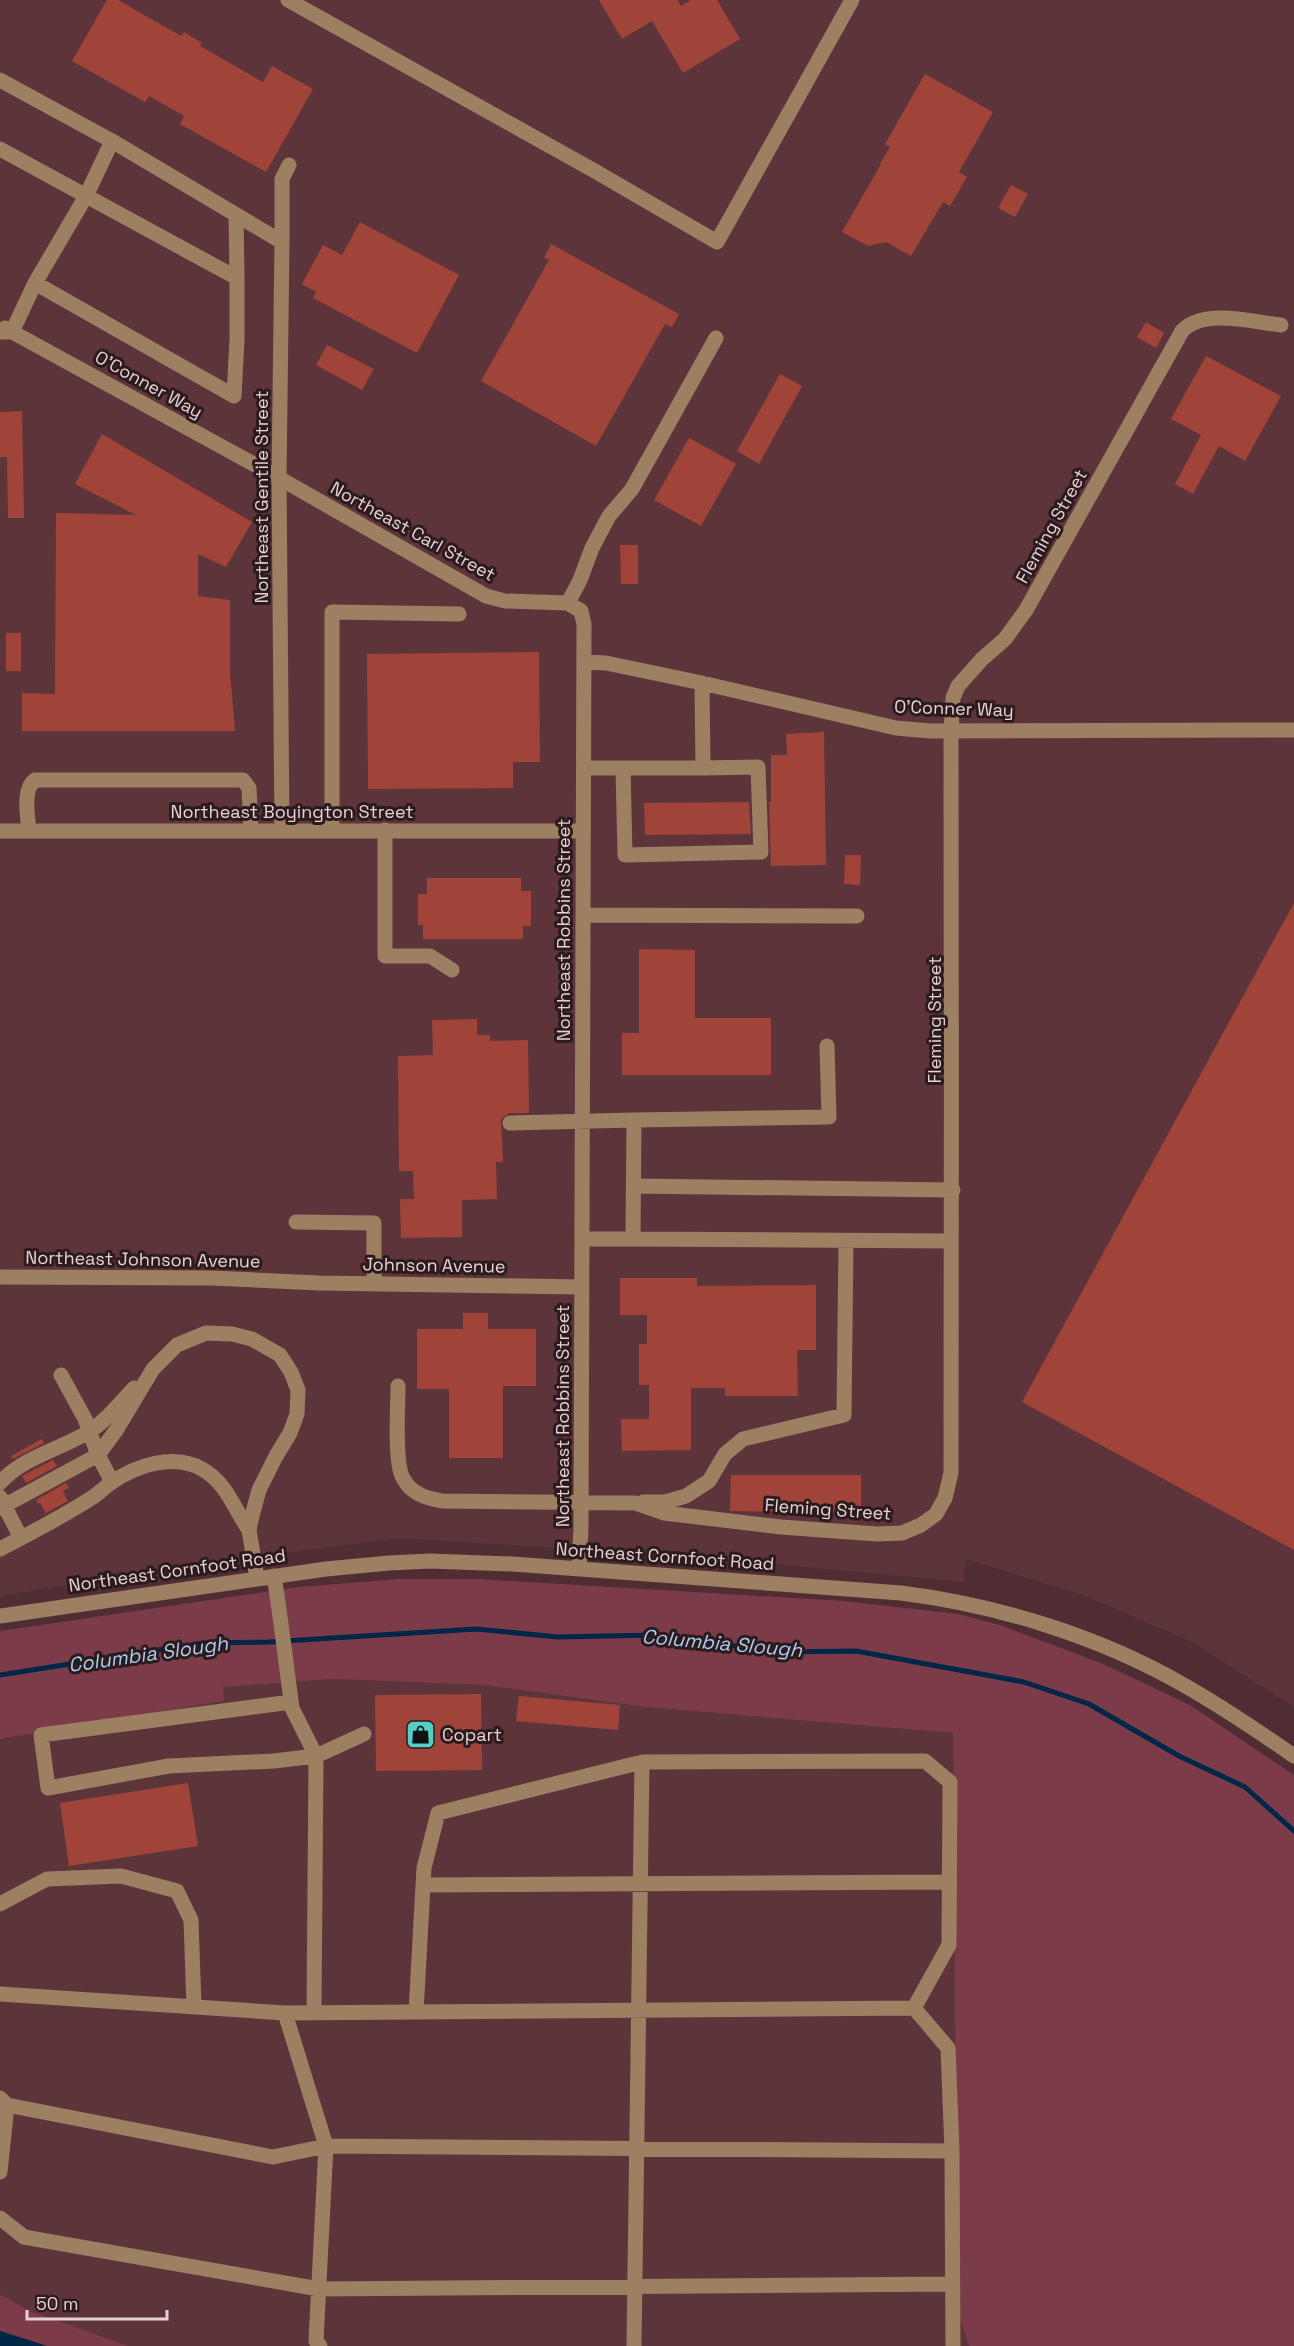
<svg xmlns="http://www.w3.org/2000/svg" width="1294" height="2346" font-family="'Space Grotesk',sans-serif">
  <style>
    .built { fill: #5e343b }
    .green { fill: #7b3b48 }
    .water { fill: #002648 }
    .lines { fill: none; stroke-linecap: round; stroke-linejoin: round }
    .stream { stroke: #002648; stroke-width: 5 }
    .building { fill: #a04439 }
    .minor { stroke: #9c8061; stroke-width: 15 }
    .labels { text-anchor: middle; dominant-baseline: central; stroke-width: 6; stroke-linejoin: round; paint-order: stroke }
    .street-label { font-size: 18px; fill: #e8d1d4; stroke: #2b1b1d }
    .poi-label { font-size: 18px; fill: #e8d1d4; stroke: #2b1b1d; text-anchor: start }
    .water-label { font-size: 20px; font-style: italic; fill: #aacdf0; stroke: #2b1b1d }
  </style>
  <rect width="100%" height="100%" fill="#502d33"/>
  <!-- built -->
  <path class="built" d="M0,0H1294V1707L1192,1642L1086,1596L966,1559L963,1582L711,1558L399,1538L170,1568L0,1596Z
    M332,1679L484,1685L645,1707L953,1733L957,2308L969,2346H128L28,2310L0,2294V1739L224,1701L222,1687Z"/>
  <!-- green -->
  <path class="green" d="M398,1579H478L844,1601L958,1614L1000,1625L1101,1663L1190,1705L1294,1775V2346H969L957,2309L953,1733L645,1707L484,1685L332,1679L223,1687L224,1701L0,1739V1631L299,1587Z
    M0,2294L28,2310L128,2346H47L0,2331Z"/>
  <!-- water -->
  <path class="water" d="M0,2331L47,2346H0Z"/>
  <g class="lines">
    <!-- stream -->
    <path class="stream" d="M0,1675L203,1643L269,1642L476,1629L558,1637L655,1635L778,1652L856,1651L1024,1682L1089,1704L1179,1756L1245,1787L1294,1831"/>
  </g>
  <!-- building -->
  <path class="building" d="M107,0H118L181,36L184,32L202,43L200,46L263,82L272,66L313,89L266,172L180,124L184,116L149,96L145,102L72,61Z
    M599,0H677L681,6L691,0H717L740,39L683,73L652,21L622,39Z
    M925,74L993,112L959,172L967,177L950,206L943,202L911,256L886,242L868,246L842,232L881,164H880L890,147L885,144Z
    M1011,185L1028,194L1015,217L998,208Z
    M360,222L459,275L417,353L313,298L316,292L302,284L323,245L342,255Z
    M551,244L679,314L672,327L665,324L596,446L481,381L549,260L544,258Z
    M1146,322L1164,333L1156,348L1137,337Z
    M327,345L374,369L362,390L316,365Z
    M1206,356L1281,396L1245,461L1219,446L1193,494L1175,484L1201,435L1171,419Z
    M780,374L802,386L759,464L737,451Z
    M22,411L24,518H8L7,457H0V412Z
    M102,434L252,522L226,567L198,554V596L230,600V672L235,731H22V693L55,694L56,513L136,515L75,484Z
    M689,438L736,464L701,526L654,500Z
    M620,545H638V584H621Z
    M6,633H21V671H6Z
    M539,652L540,762H513V788L368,789L367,654Z
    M824,732L826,865L771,866L769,802H771V755H787L786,734Z
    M749,802L751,834L645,835L644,803Z
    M845,855H861L860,885L844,884Z
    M427,878H521V891H531V926H523V939H423V925H418V894H427Z
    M1294,903V1550L1022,1402Z
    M639,949L695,950V1018H771V1075H622V1033H639Z
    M477,1019V1035H490V1041L528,1040L529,1113H509L501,1119L503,1162H496L497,1199L462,1200V1237L401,1238L400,1199H414L413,1171H399L398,1056L433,1055L432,1020Z
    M620,1278H697V1286L816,1285V1350H797L798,1396H725V1388H691V1450L622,1451L621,1419H649V1385H639V1344H647V1315H620Z
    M463,1313H488V1329H536V1386H503V1458H449V1389H417V1329H463Z
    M42,1439L44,1443L13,1459L11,1456Z
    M53,1460L57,1466L26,1483L22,1476Z
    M731,1475H861V1513L730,1511Z
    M66,1483L69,1488L63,1491L68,1501L46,1513L40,1503L38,1504L36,1500Z
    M481,1694L482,1770L376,1771L375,1695Z
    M519,1696L620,1705L618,1730L516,1721Z
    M188,1783L198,1846L69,1866L60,1803Z"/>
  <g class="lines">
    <!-- minor -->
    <path class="minor" d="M288,0L593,170L717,242L852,0
      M0,80L112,141L86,196L35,283
      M112,141L282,242
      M0,149L237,278V339L234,396L35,283L12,332H0
      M236,215L237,278
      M5,328L279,478L486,596L505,601L568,603
      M568,603L581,611L584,624L581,1528L579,1569
      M568,603L580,580L592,548L609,516L632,489L716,338
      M584,662L606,663L702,683L896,728L930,731L1294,730
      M584,768H703L702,683
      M623,768L625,855L761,852L758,767L703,768
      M282,830L279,478L282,242V179L289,165
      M332,830V612L459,614
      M385,830V956H430L452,970
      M0,831H583
      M29,831C28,817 22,789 35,780H243L249,788L251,830
      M583,915L857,916
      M634,1120L829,1117L827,1046
      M510,1123L634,1120L633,1239H582
      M634,1186L953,1190
      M296,1222L374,1223V1284
      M633,1239L950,1241
      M0,1277L212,1278L319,1283L582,1287
      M61,1375L85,1419L98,1455L112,1482
      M398,1386C398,1406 394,1463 403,1478C411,1494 426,1498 442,1501L635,1503L664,1513L781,1527L877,1534L902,1533L921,1525L936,1514L945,1498L951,1473C950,1226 953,978 951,731L953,698L958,686L982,659L1005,639L1026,610L1182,331C1204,308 1252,322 1281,325
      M0,1483C22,1457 62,1449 90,1431C107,1420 120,1403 134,1388
      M0,1497L21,1538
      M643,1502H665L686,1496L709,1481L725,1454L743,1439L844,1415L846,1241
      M0,1508L98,1455L117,1429L153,1369L177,1345L206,1333L232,1334L252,1339L280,1355L291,1372L298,1390L297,1414L290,1433L276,1456L259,1490L252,1516L249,1530L257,1578
      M0,1549C31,1533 64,1516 93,1497C99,1493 105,1487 111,1483C136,1465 174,1453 202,1469C227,1483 234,1509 249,1530
      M274,1576C281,1619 286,1664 292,1708L316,1756L274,1761L169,1766L48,1788L41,1735L291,1702
      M0,1616L326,1569L389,1563L430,1561L513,1564L901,1593C997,1605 1098,1636 1182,1684C1221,1706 1258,1731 1294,1756
      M423,1885L949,1882
      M0,1904L47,1879L121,1876L177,1891L191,1920L194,2007
      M0,1994L285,2013
      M914,2008L948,2048L952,2151L953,2346
      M416,2012L424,1868L438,1813L642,1762L925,1761L950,1782L949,1945L914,2008
      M314,2013L316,1756L364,1734
      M0,2098L7,2105L273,2157L326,2146L952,2151
      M0,2172L7,2105
      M0,2218L24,2237L319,2289L952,2284
      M320,2346L316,2341L326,2146L285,2013L914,2008
      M634,2346L642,1762"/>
  </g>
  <!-- icons -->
  <defs>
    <symbol id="shop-square" viewBox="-11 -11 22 22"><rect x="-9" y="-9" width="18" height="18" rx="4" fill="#55cec6" stroke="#2b1b1d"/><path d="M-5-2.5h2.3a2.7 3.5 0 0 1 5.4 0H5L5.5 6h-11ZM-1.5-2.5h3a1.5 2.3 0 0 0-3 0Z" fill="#111"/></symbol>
  </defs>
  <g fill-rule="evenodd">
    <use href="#shop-square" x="404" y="1718" width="33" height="33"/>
  </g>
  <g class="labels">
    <!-- street labels -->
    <g class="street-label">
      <text transform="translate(149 384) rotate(29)">O'Conner Way</text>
      <text transform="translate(261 497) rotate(-90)">Northeast Gentile Street</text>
      <text transform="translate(1051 526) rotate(-61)">Fleming Street</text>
      <text transform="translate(413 531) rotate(29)">Northeast Carl Street</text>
      <text transform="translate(954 708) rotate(2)">O'Conner Way</text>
      <text x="292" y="811">Northeast Boyington Street</text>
      <text transform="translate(563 930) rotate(-90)">Northeast Robbins Street</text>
      <text transform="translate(934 1020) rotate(-90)">Fleming Street</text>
      <text transform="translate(143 1259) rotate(1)">Northeast Johnson Avenue</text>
      <text transform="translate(434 1265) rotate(1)">Johnson Avenue</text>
      <text transform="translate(562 1416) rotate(-90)">Northeast Robbins Street</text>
      <text transform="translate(828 1509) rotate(4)">Fleming Street</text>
      <text transform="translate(665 1556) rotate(4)">Northeast Cornfoot Road</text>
      <text transform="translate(177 1570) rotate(-8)">Northeast Cornfoot Road</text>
    </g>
    <!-- poi labels -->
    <g class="poi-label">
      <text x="442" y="1734">Copart</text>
    </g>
    <!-- water labels -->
    <g class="water-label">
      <text transform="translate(722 1643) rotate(5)">Columbia Slough</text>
      <text transform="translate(148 1654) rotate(-8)">Columbia Slough</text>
    </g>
  </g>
  <!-- scale -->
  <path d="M27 2310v9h140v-9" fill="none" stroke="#e8d1d4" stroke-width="3"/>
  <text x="36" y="2310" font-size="18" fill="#e8d1d4" stroke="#2b1b1d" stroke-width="4.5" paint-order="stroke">50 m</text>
</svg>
